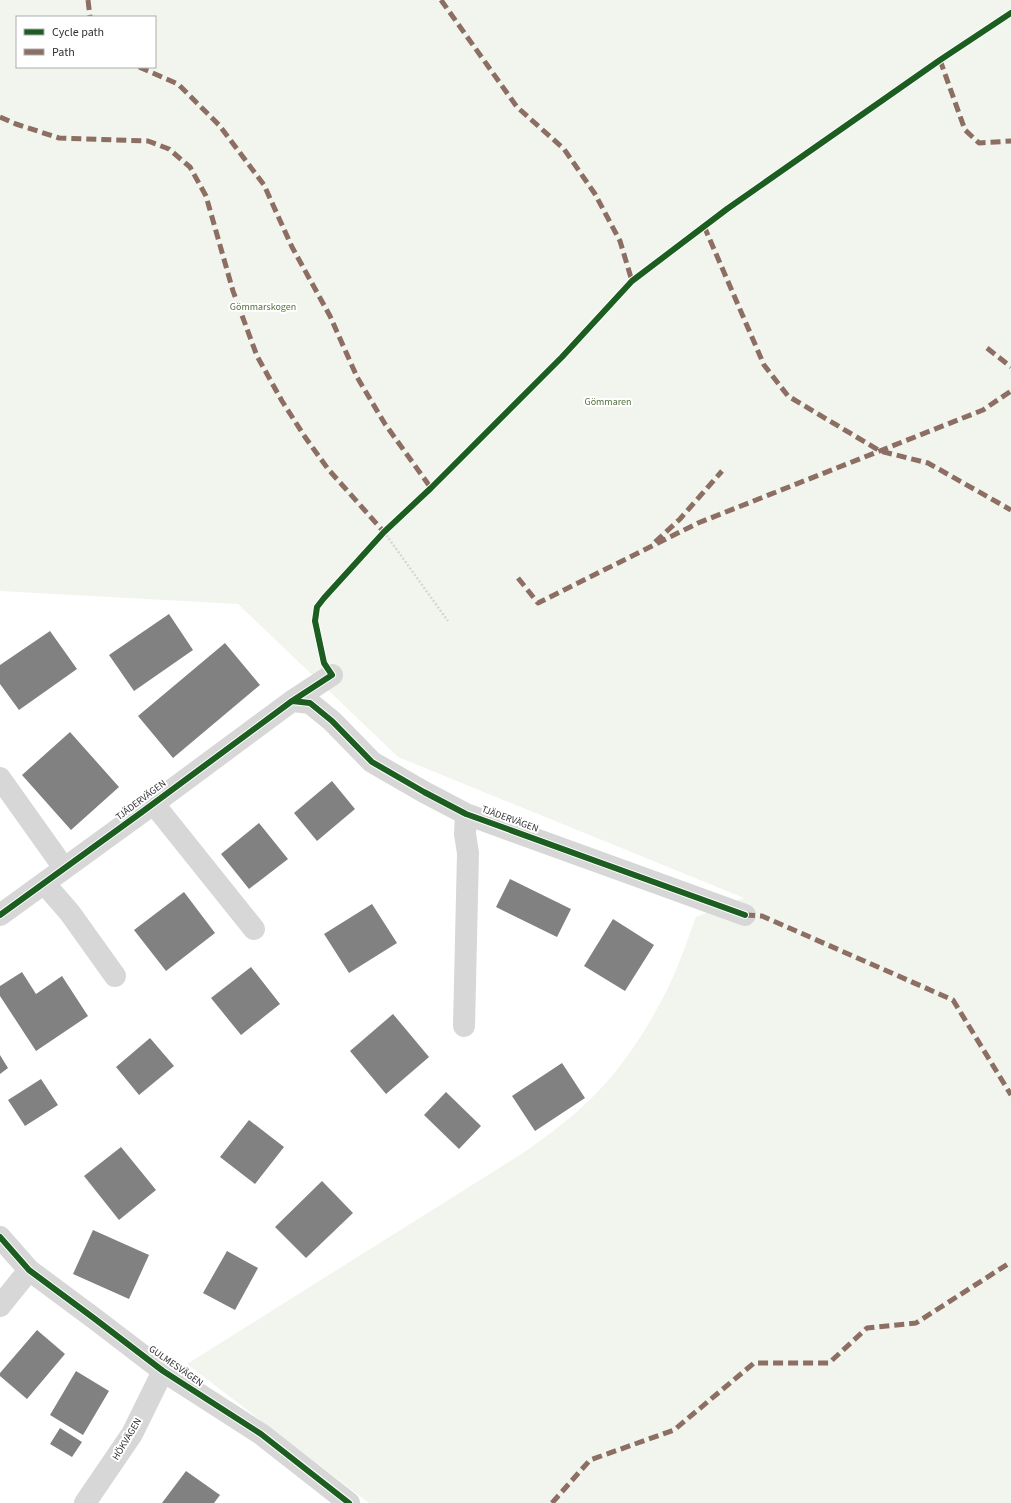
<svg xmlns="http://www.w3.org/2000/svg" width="1011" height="1503" font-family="'Source Sans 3',sans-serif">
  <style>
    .green { fill: #f1f5ed; fill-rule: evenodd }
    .building { fill: #818181 }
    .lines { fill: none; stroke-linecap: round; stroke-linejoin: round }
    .path { stroke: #d6d6d6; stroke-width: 2.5; stroke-dasharray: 2 2; stroke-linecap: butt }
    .minor { stroke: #d7d7d7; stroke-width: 22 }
    .quiet { stroke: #8d6e63; stroke-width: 5; stroke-dasharray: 10 5; stroke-linecap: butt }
    .cycleway-casing { stroke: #fff; stroke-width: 8 }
    .cycleway { stroke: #1b5e20; stroke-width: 6 }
    .labels { text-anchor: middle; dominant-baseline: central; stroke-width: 4; stroke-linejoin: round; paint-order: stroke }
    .park-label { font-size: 10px; fill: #56703f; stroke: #fff }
    .street-label { font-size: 10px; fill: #333; stroke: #fff }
  </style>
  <rect width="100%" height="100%" fill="#fff"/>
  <!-- green -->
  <path class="green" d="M0,0H1011V1503H369L187,1364L523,1153C543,1139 562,1125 581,1108C618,1075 646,1032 668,988C679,965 687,941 696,917L744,898L398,757L238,604L0,591ZM17,17H155V67H17Z"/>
  <!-- building -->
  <path class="building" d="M169,614L193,650L134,691L109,655Z
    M50,631L77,669L19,710L0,684V665Z
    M225,643L260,685L173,758L138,716Z
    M70,732L119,787L71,830L22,775Z
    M332,781L355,809L317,841L294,813Z
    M259,823L288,859L249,889L221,854Z
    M510,879L571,909L557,937L496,907Z
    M184,892L215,933L166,971L134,930Z
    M372,904L397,943L349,973L324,934Z
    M613,919L654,945L625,991L584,966Z
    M251,967L280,1004L241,1035L211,998Z
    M22,972L36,994L62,976L88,1016L36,1051L0,996V986Z
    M393,1014L429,1057L386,1094L350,1051Z
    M150,1038L174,1066L139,1095L116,1067Z
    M0,1055L8,1068L0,1074Z
    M562,1063L585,1098L535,1131L512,1096Z
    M41,1079L58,1105L25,1126L8,1100Z
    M446,1092L481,1126L459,1149L424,1115Z
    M249,1120L284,1147L255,1184L220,1157Z
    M121,1147L156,1190L119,1220L84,1176Z
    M322,1181L353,1213L306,1258L275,1227Z
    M93,1230L149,1255L129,1299L73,1274Z
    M227,1251L258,1268L235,1310L203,1293Z
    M37,1330L65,1354L27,1399L0,1376V1373Z
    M76,1371L109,1391L83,1435L50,1415Z
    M60,1428L82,1442L72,1457L50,1444Z
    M186,1471L220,1495L214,1503H162Z"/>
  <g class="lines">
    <!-- path -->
    <path class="path" d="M384,532L448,621"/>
    <!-- minor -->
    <path class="minor" d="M292,701L310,703L332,721L372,762L424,792L466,814L745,915
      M0,778L64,868
      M153,803L254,929
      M44,883L70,913L115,976
      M0,915L142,812L292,701L332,675
      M464,1026L468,853L465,834L466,814
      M0,1237L29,1270L95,1319L163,1371L261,1434L349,1503
      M0,1306L29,1270
      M85,1503L132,1434L163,1371"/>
    <!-- quiet -->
    <path class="quiet" d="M88,0L90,17
      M441,0L517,107L564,149L595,194L620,241L632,281
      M940,60L965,130L979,143L1011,141
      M139,67L178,84L219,125L264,185L292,247L330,316L357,377L385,424L431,488
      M0,117L16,124L59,138L148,141L169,149L190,167L206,196L233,291L257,356L282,401L305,437L328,469L384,532
      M704,226L764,365L788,396L880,451L928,463L1011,510
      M987,348L1011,367
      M655,542L680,519L722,471
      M518,578L538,603L698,523L983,410L1011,391
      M745,915L762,916L953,1000L1011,1095
      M552,1503L590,1460L674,1430L754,1363H829L867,1328L916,1323L1011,1262"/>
    <defs>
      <path id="cycleway" d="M292,701L310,703L332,721L372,762L424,792L466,814L745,915
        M0,915L142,812L292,701L332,675L324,663L315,621L317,607L324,598L384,532L431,488L562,357L632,281L727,209L940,60L1011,13
        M0,1237L29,1270L95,1319L163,1371L261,1434L349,1503"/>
    </defs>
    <!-- cycleway casing -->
    <use href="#cycleway" class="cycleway-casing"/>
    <!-- cycleway -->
    <use href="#cycleway" class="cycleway"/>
  </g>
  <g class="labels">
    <!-- park labels -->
    <g class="park-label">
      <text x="263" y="307">Gömmarskogen</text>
      <text x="608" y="402">Gömmaren</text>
    </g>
    <!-- street labels -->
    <g class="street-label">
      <text transform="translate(141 800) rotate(-37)">TJÄDERVÄGEN</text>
      <text transform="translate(510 819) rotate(20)">TJÄDERVÄGEN</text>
      <text transform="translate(176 1366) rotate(35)">GULMESVÄGEN</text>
      <text transform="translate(127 1439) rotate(-59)">HÖKVÄGEN</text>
    </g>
  </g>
  <!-- legend -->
  <rect x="16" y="16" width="140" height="52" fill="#ffffff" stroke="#adadad"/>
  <rect x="24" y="29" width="20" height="6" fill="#1b5e20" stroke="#adadad"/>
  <text x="52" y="36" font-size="12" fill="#333333">Cycle path</text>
  <rect x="24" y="49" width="20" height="6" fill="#8d6e63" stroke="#adadad"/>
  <text x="52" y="56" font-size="12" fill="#333333">Path</text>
</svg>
